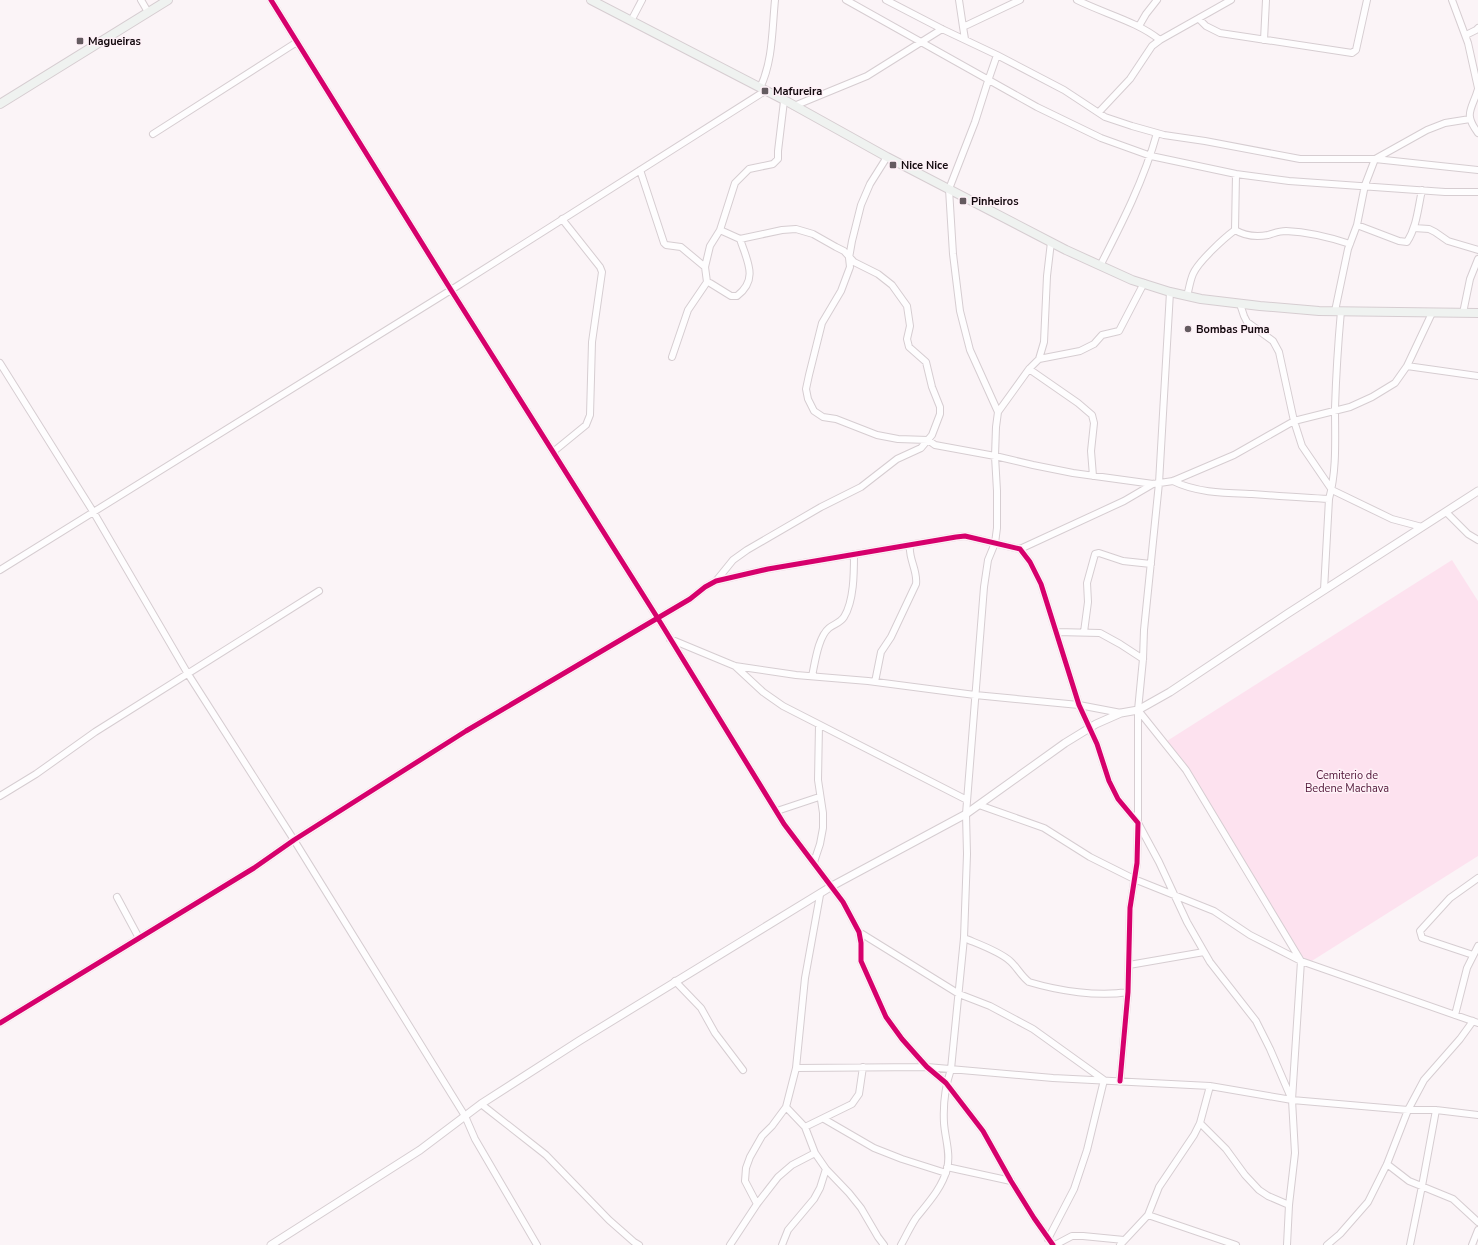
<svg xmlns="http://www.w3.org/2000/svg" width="1478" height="1245" font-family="'Nunito Sans',sans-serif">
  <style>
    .green { fill: #fde2ef }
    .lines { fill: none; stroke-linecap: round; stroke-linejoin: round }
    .minor-casing { stroke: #d6cdd1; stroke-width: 8 }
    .tertiary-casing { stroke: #d6cdd1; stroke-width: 9 }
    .secondary-casing { stroke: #d6cdd1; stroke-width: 10 }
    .minor { stroke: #fefdfe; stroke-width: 6 }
    .tertiary { stroke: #fefdfe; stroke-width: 7 }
    .secondary { stroke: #eff2f0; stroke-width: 8 }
    .cycleway-casing { stroke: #fef1f7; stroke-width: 8 }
    .cycleway { stroke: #d6006c; stroke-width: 5 }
    .poi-dot { fill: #645b60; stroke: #fef1f7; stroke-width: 1.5 }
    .labels { text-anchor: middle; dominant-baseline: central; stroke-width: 3; stroke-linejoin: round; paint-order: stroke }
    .poi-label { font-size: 11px; font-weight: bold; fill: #13090e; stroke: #fef1f7; text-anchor: start }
    .park-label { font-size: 11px; fill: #53183a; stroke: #fef1f7 }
  </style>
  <rect width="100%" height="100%" fill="#fbf4f7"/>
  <!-- green -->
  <path class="green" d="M1452,560L1478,601V856L1307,964L1167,741Z"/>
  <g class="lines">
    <defs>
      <path id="minor" d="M141,0L148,12
        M271,0L451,290L657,617L784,824L843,902L859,932L861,943V961L886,1017L902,1039L918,1057L927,1067L946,1083L983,1131L1011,1181L1034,1218L1053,1245
        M846,0L1037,107L1101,138L1151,156L1236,174L1289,181L1445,192H1478
        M886,0L942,29L997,55L1064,90L1105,117L1132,126L1164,135L1205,141L1300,159H1375L1478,170
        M959,0L963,27
        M1077,0C1105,14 1136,21 1160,40
        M1452,0L1468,43L1478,88
        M1199,19L1206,26L1220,33L1352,53L1356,50L1367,0
        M631,21L642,0
        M1139,26L1146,14L1157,0
        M1466,35L1476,30L1478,28
        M965,39L963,27L1020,0
        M1264,40L1266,0
        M997,55L988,81L975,122L949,189L953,254L960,311L970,350L998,412
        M760,88C773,61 772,30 775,0
        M1478,89C1472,110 1463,113 1478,133
        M794,106L867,76L942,29
        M1099,112L1130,79L1152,46L1160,40L1231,0
        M153,134L297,42
        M887,157L870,184L861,205L852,241L849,258L850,267L841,291L822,323L809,375L806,389L808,399L814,411L823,417L836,419L877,435L898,439L928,440L935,445L995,456L1033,465L1073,473L1153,484L1173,481L1234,455L1294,421L1350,407L1372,397L1395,383L1407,366L1432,313
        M640,170L664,243L666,245L681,247L705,267
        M1357,225L1399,241L1407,242C1417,226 1418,208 1422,190
        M1414,228L1429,229L1435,232L1448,241L1478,250
        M1235,230C1245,236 1257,237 1268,235C1275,233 1279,231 1286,231C1308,232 1329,237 1350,244
        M1235,230L1236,174
        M1100,266C1122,223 1144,180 1157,133
        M707,282L710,283L731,296H737C759,279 747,261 740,239
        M1170,292L1159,483L1144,630L1143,659L1138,710V823L1159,862L1187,922L1210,962L1256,1021L1270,1049L1292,1100
        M1187,296C1189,289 1190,281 1193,274C1198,262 1224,238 1235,230
        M1240,304L1244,316L1247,322L1273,341L1279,352L1294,421L1302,446L1332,490L1392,519L1422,527
        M1335,311L1348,249L1357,225L1365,185L1375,159L1427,130L1445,123L1470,119
        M1463,313L1470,279L1478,259
        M672,357L688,310L707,282L705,267L710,246L720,230L735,183L749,169L773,164L778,159V151L784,101
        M1039,359L1080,351L1094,344L1102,335L1119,331L1144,283
        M0,363L94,513L188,674L294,840L465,1116L475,1139L537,1245
        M1407,366L1478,376
        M1029,369L1078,403L1092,415L1094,423L1091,451L1093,476
        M553,452L586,425L590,415L592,342L602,272L600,267L562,219
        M1173,481C1197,493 1226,493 1252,494C1278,496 1304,498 1329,499
        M1446,512L1468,534L1478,540
        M1020,549L1124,501L1153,484
        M0,570L451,290L765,91
        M716,581L733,560L747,550L821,507L861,487L897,459L921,448L932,435L940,414V407L932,387L926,362L909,347L907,339L910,326L907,306L892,285L878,274L854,262L844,251L836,247L813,234L796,229L782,230L740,239L720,230
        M1324,590L1329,499C1337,470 1335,439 1335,408C1336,376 1338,344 1341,311
        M1056,632L1100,633L1120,644L1143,659
        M1084,632L1088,602L1087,583L1095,554L1099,553L1123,561L1151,564
        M670,639L735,666L796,675L868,681L975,695L1079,705L1121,713
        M735,666L763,692L783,706L967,800
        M812,676C815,663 818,637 829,628C834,624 840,623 844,617C854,601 854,573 854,554
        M875,682L881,652L891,637L916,584C918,571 908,558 910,545
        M1138,710L1186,770L1301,961L1292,1100L1295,1153L1289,1205L1287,1245
        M0,796L36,774L95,732L319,591
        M979,805L1044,828L1090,857L1134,879L1214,911L1250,935L1301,961L1478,1023
        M777,811L819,797
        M814,862L820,844L823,828V813L818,780L819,725
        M117,897L139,938
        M859,932L959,994L990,1006L1033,1029L1104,1080L1087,1150L1074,1189L1048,1239
        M964,938C978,944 999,951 1010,961C1017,967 1021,976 1029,982C1059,991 1098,997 1128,992
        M1473,955L1422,938L1420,931L1450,898L1478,878
        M1129,965L1204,952
        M675,981L701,1008L715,1033L743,1070
        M1455,1015L1467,968L1478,946
        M0,1023L254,868L294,840L466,731L690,599L705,587L716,581L768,569L956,537L965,536L1020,549L1030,562L1041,584L1079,705L1097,744L1109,781L1118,799L1138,823L1137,863L1130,908L1128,992L1120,1081
        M796,1068L927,1067L1053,1078L1210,1086L1292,1100L1408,1110H1436L1478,1115
        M481,1104L546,1155L609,1220L634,1242L639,1245
        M786,1107L805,1127L815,1153L826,1169L849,1193L861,1208L878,1237L884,1245
        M824,1119L874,1148L902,1159L946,1173
        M1200,1123L1226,1149L1245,1175L1259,1190L1268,1196L1289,1205
        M805,1127L852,1104L859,1094L863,1067
        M1387,1164L1409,1181L1453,1199L1478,1222
        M947,1167L1011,1181
        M757,1204L745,1181L746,1168L750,1157L762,1136L772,1126L786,1107L796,1068L805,978L820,895
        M1148,1215L1236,1245
        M730,1245L757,1204L778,1177L792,1165L815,1153
        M782,1245L788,1230L814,1199L820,1188L826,1169
        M901,1245C906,1236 910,1227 916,1218C928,1203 942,1188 947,1169C951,1154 945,1138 944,1123C943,1105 945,1087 951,1069L964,938L967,854L966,814L984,587L988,560L995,543L997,528V491L995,456L996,427L998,412L1029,369L1039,359L1044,342L1047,276L1051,242
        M1055,1245L1072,1236H1083L1124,1240
        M1120,1245L1148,1215L1159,1187L1194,1135L1200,1123L1210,1086
        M1327,1245L1340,1234L1368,1202L1387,1164L1408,1110L1424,1080L1460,1039L1473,1021
        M1410,1245L1422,1186L1436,1110
        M1472,1245L1478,1230"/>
      <path id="tertiary" d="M271,1245L420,1150L481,1104L579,1041L832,886L966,814L1065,743L1096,724L1121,713L1138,710L1170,692L1287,614L1478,491"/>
      <path id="secondary" d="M591,0L788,102L887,157L1066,250L1132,280L1170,292L1201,299L1260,306L1319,311L1478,313
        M0,104L168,0"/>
    </defs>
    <!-- minor casing -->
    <use href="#minor" class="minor-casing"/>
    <!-- tertiary casing -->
    <use href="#tertiary" class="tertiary-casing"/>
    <!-- secondary casing -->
    <use href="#secondary" class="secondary-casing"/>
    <!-- minor -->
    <use href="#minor" class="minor"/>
    <!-- tertiary -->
    <use href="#tertiary" class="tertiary"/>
    <!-- secondary -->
    <use href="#secondary" class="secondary"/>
    <defs>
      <path id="cycleway" d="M271,0L451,290L657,617L784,824L843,902L859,932L861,943V961L886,1017L902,1039L918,1057L927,1067L946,1083L983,1131L1011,1181L1034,1218L1053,1245
        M0,1023L254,868L294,840L466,731L690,599L705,587L716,581L768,569L956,537L965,536L1020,549L1030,562L1041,584L1079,705L1097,744L1109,781L1118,799L1138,823L1137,863L1130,908L1128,992L1120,1081"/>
    </defs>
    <!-- cycleway casing -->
    <use href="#cycleway" class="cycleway-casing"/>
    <!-- cycleway -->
    <use href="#cycleway" class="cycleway"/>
  </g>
  <!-- markers -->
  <g class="poi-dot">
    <rect x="76" y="37" width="8" height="8" rx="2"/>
    <rect x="761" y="87" width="8" height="8" rx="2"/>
    <rect x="889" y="161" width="8" height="8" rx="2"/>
    <rect x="959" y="197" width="8" height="8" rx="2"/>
    <circle cx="1188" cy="329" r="4"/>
  </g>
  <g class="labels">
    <!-- poi labels -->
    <g class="poi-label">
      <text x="88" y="41">Magueiras</text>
      <text x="773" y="91">Mafureira</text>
      <text x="901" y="165">Nice Nice</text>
      <text x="971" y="201">Pinheiros</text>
      <text x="1196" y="329">Bombas Puma</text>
    </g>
    <!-- park labels -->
    <g class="park-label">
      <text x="1347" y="775">Cemiterio de<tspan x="1347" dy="13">Bedene Machava</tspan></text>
    </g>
  </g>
</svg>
